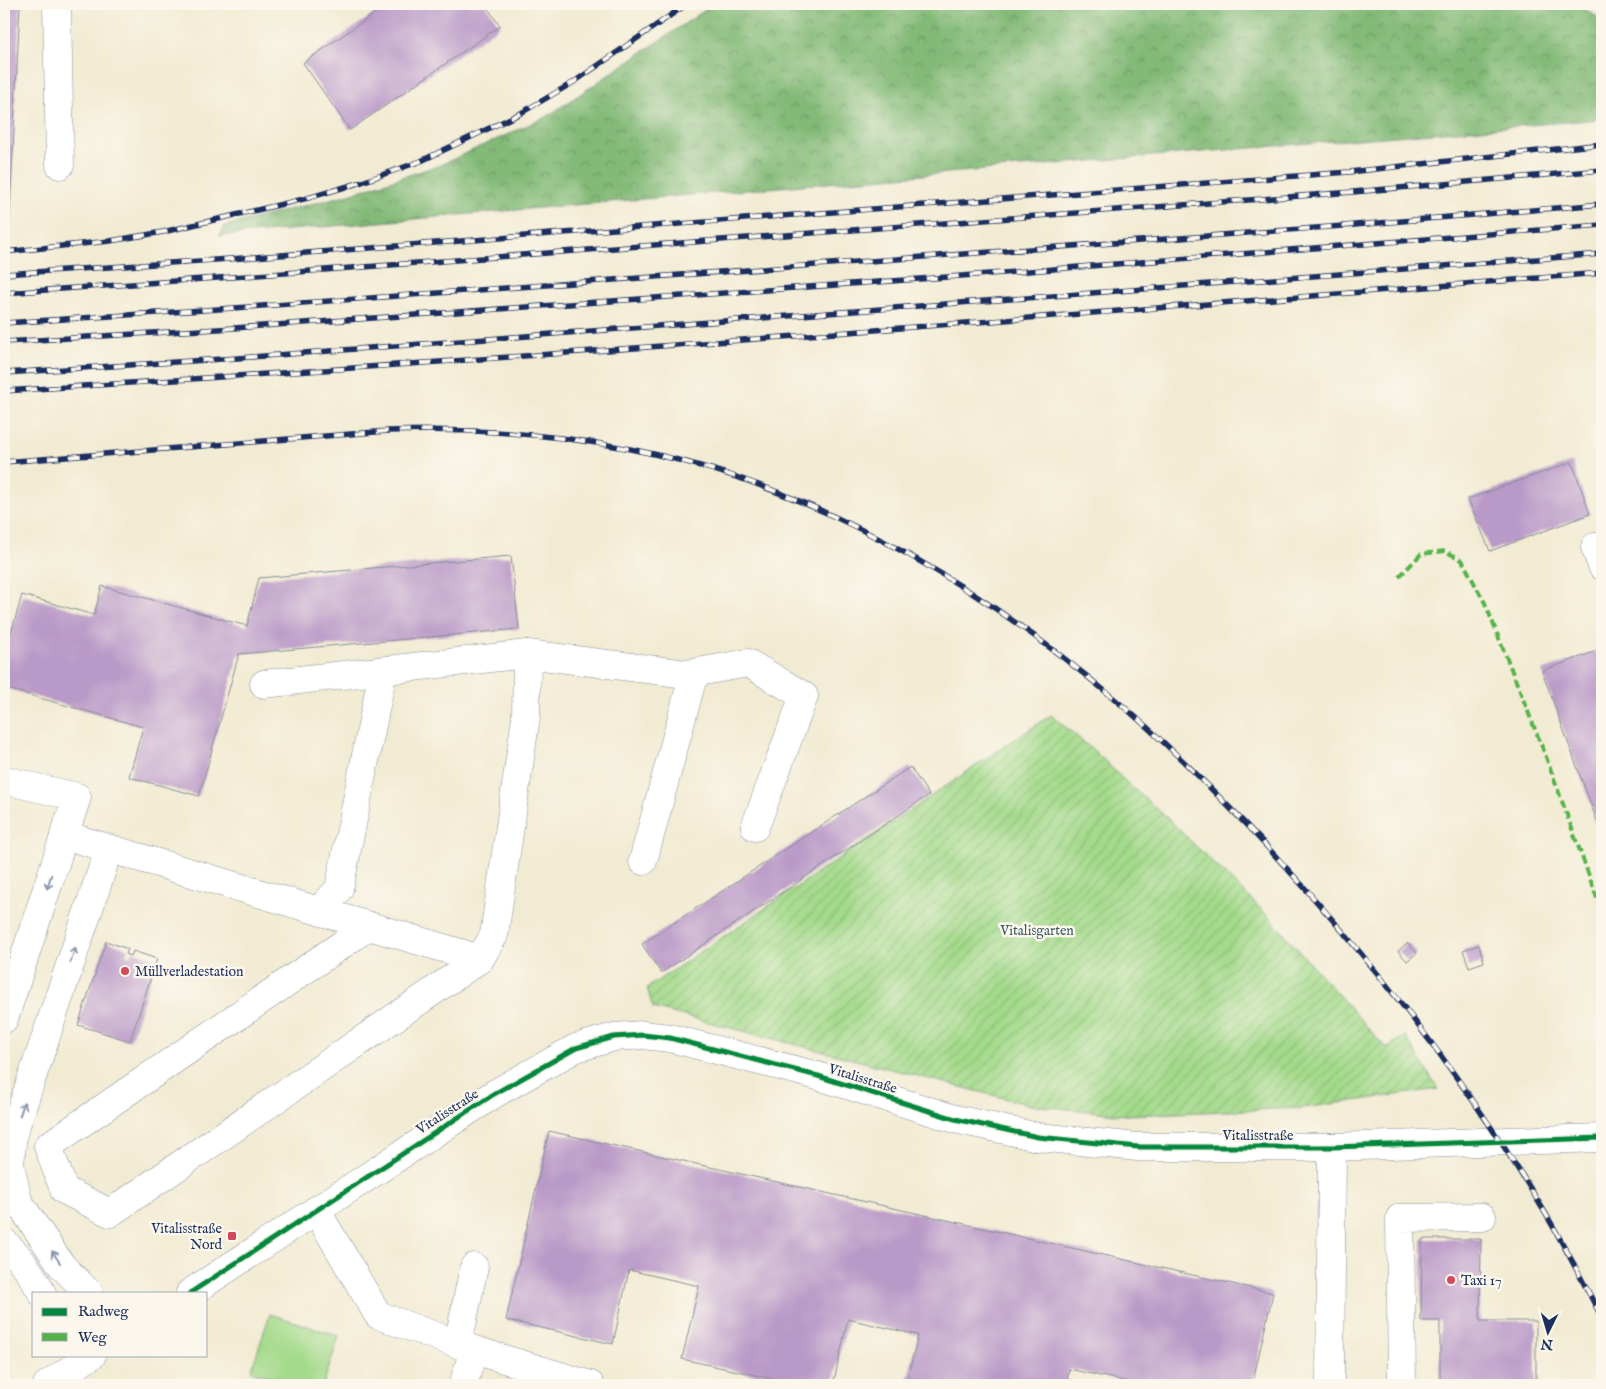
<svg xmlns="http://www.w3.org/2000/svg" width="1606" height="1389" viewBox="0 0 1606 1389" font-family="'IM FELL English',serif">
  <defs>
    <pattern id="forest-crowns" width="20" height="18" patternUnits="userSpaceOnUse" patternTransform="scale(1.25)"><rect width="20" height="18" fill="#83ba77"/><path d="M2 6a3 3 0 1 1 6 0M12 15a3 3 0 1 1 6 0" fill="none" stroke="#6a9865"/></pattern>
    <pattern id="garden-furrows" width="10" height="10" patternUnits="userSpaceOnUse" patternTransform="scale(1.25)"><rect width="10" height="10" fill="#a4da8b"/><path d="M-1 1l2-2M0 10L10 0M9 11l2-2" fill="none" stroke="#8dbb7a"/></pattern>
  </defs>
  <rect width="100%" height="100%" fill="#fbf7ec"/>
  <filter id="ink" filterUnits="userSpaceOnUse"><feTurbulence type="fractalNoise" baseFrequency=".02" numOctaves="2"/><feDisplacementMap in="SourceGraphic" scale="10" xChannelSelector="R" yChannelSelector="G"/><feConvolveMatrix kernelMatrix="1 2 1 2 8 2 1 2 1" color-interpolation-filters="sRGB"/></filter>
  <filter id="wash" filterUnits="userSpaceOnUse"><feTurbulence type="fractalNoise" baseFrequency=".0096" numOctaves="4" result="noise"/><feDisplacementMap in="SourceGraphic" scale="20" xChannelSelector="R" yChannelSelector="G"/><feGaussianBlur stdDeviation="1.12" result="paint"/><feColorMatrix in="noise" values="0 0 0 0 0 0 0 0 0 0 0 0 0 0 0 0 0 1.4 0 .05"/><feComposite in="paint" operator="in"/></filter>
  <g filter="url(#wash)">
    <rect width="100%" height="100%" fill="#f2ebd3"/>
    <polygon fill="url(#forest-crowns)" stroke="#4f746a" points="714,4 1576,4 1602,20 1602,119 838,182 219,236 225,226 346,195 440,165 546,117"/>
    <polygon fill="#a4da8b" stroke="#608474" points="270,1314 339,1336 323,1385 297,1385 251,1371"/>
    <polygon fill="url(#garden-furrows)" stroke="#608474" points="1051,715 1099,755 1127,783 1166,817 1267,915 1386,1048 1405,1036 1438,1089 1303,1108 1126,1115 1031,1105 653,1008 647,988"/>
    <g id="blocks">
      <g fill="#b999c7">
        <polygon points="4,4 20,4 9,234 4,234"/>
        <polygon points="388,4 485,4 500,26 350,130 303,63"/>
        <polygon points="1572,462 1590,514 1490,551 1468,499"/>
        <polygon points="511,556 519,629 239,654 199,796 129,777 143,727 4,688 4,658 22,595 94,615 102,586 247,626 259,578"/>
        <polygon points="1602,649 1602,835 1542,671"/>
        <polygon points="910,767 929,795 661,973 642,944"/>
        <polygon points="106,941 128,949 126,954 131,956 133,951 157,959 130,1041 78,1025"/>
        <polygon points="1408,943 1417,953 1407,961 1398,951"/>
        <polygon points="1479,945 1484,962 1469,967 1463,950"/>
        <polygon points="549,1131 1273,1293 1252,1385 1137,1385 1137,1384 1069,1369 1066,1385 906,1385 918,1335 848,1319 833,1385 801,1385 682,1359 699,1286 629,1270 613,1344 506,1320"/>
        <polygon points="1422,1239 1481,1239 1480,1321 1536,1321 1536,1385 1440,1385 1440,1321 1421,1321"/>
      </g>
    </g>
  </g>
  <g filter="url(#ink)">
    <use href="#blocks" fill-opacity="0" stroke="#868d98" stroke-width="1"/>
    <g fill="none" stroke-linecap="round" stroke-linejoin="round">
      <defs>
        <g id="minor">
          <polyline points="57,4 60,165"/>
          <polyline points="1595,547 1602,566"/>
          <polyline points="264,684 527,654"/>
          <polyline points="4,780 77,797 4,1019"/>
          <polyline points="64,835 480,959 494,935 526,717 527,654 687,674 748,663 804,696 755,827"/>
          <polyline points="643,861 694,673"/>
          <polyline points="319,911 339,889 383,671"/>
          <polyline points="369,926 48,1146 64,1190 110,1213 480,959"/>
          <polyline points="316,1210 378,1315 474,1350 590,1385"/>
          <path d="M4,1242C19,1256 32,1274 42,1293"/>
          <polyline points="89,1293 62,1266 18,1201 10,1164 13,1134 109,849"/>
          <polyline points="190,1293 494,1094 576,1048 614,1037 643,1035 670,1038 818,1076 955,1119 1038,1137 1138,1147 1332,1147 1602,1138"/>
          <polyline points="458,1344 474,1267"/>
          <polyline points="47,1385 92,1355"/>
          <polyline points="463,1385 474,1350"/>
          <polyline points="1330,1385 1332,1147"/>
          <polyline points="1402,1385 1400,1218 1482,1217"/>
        </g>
      </defs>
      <use href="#minor" stroke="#868d98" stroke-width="29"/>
      <use href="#minor" stroke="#fff" stroke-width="28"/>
      <defs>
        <g id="rail">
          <polyline points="4,252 110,241 163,232 308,198 362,182 421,161 521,113 574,82 687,4"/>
          <polyline points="4,274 230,259 1349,172 1602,144"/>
          <polyline points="4,293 232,277 1353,192 1602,170"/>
          <polyline points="4,323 234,308 1343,226 1602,204"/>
          <polyline points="4,342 234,328 1003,273 1602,225"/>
          <polyline points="4,373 238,358 1602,254"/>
          <path d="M4,391C537,358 1070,315 1602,273"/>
          <path d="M4,462L388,431C508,427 628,440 742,479C877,526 1002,605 1111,696C1162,738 1209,786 1255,834C1363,948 1460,1071 1541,1206C1563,1242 1582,1280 1602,1318"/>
        </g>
      </defs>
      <use href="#rail" stroke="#1b2f5e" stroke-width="5.5"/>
      <use href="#rail" stroke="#fbf7ec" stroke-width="4" stroke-dasharray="11" stroke-linecap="butt"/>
      <polyline stroke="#55b248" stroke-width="4" stroke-dasharray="8 4" stroke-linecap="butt" points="1399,577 1421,554 1445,551 1462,560 1485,603 1546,757 1602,912"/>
      <defs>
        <polyline id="cycleway" points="190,1293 494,1094 576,1048 614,1037 643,1035 670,1038 818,1076 955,1119 1038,1137 1138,1147 1332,1147 1602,1138"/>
      </defs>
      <use href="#cycleway" stroke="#fbf7ec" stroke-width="8"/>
      <use href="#cycleway" stroke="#00873e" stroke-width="5"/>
    </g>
    <defs><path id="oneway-shaft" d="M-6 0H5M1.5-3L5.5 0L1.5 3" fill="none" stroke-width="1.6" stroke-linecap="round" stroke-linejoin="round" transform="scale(1.25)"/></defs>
    <g stroke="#8d97ae">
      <use href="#oneway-shaft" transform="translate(49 882) rotate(108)"/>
      <use href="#oneway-shaft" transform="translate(73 955) rotate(-71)"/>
      <use href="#oneway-shaft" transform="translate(22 1109) rotate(-71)"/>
      <use href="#oneway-shaft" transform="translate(56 1257) rotate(-124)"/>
    </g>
  </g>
  <g fill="#d1495b" stroke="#fbf7ec" stroke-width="2">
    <circle cx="125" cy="971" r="5"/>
    <rect x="227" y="1231" width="10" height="10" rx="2.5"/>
    <circle cx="1451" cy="1280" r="5"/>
  </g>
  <g text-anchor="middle" stroke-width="5" stroke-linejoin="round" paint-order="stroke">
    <g font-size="14" fill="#3d5a69" stroke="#fbf7ec">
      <text x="1037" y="935">Vitalisgarten</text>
    </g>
    <g font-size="14" fill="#1b2f5e" stroke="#fbf7ec" text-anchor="start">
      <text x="135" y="976">Müllverladestation</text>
      <text x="222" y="1233" text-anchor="end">Vitalisstraße<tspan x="222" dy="16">Nord</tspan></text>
      <text x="1461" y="1285">Taxi 17</text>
    </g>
    <g font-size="14" fill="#1b2f5e" stroke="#fbf7ec">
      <text transform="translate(863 1078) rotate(17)" y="5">Vitalisstraße</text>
      <text transform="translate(447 1111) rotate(-33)" y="5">Vitalisstraße</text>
      <text x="1258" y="1140">Vitalisstraße</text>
    </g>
  </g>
  <rect width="1606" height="1389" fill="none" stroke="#fbf7ec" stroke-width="20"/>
  <rect x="32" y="1292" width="175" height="65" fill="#fbf7ec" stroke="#a1a7b3"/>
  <rect x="42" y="1308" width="25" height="8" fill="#00873e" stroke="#a1a7b3"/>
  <text x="78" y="1316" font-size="15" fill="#1b2f5e">Radweg</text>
  <rect x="42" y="1333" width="25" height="8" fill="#55b248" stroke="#a1a7b3"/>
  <text x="78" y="1342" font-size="15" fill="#1b2f5e">Weg</text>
  <g transform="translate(1548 1332) rotate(185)" stroke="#fbf7ec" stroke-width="4" paint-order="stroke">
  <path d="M0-4L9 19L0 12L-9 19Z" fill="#1b2f5e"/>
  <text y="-8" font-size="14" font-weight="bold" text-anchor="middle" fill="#1b2f5e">N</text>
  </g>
</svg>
